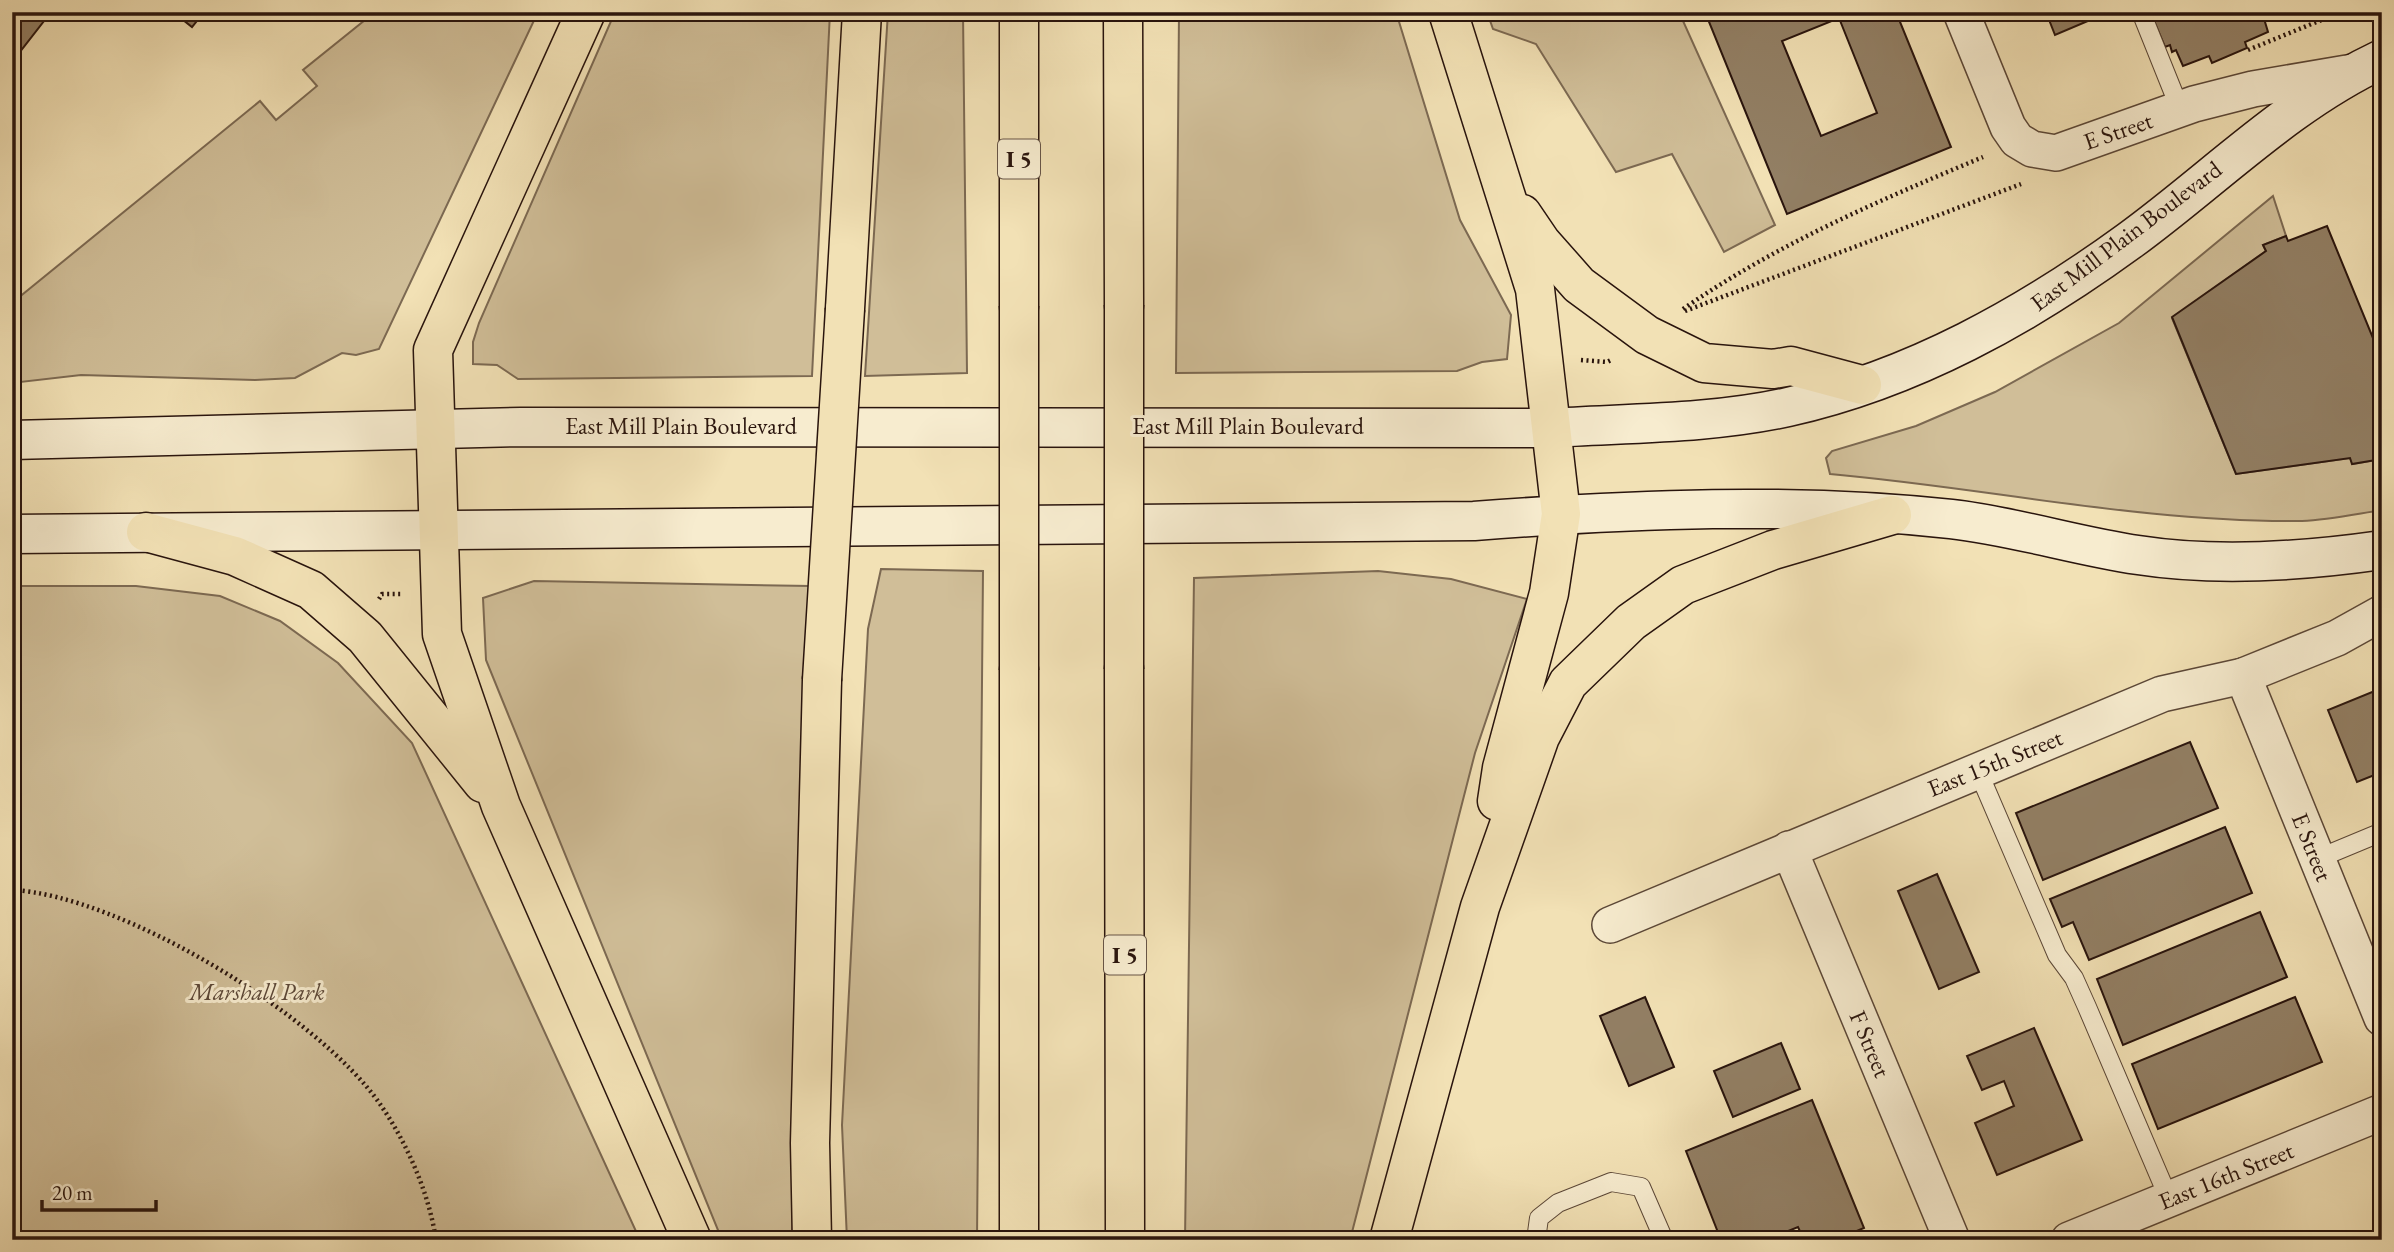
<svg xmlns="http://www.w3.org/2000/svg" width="2394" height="1252" viewBox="0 0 2394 1252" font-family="'EB Garamond',serif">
  <rect width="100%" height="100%" fill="#f2e1b5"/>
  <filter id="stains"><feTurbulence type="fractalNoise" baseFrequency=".00286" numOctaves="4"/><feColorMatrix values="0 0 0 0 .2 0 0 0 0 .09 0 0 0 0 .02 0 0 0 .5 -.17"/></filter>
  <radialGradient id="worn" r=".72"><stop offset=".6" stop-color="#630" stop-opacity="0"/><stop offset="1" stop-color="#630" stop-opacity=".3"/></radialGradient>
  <g fill="#d0be98" stroke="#7c6952" stroke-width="2">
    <polygon points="375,12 538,12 379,349 356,355 342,353 295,378 255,380 81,375 12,383 12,303 260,101 276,120 317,86 303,70"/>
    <polygon points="615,12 830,12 812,376 518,379 497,365 473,364 473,342 479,323"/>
    <polygon points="888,12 963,12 967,373 865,376"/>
    <polygon points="1179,12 1396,12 1460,220 1511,315 1507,359 1482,362 1457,371 1176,373"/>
    <polygon points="1487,12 1679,12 1775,225 1724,252 1672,154 1616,172 1536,44 1493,29"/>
    <path d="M2273,196L2286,236L2263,245L2266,251L2172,318L2236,474L2350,458L2353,464L2382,459V510C2356,514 2329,520 2302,521C2144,523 1988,488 1830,474L1826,458L1832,451L1916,426L1995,392L2119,323Z"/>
    <polygon points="881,569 983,571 977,1240 847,1240 842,1125 868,629"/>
    <polygon points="1378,571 1451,579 1527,599 1475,753 1350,1240 1185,1240 1194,578"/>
    <polygon points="534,581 810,586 792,1240 722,1240 486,660 483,598"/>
    <polygon points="12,586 136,586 220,596 280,621 338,663 412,743 640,1240 12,1240"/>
  </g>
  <g fill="#927f64" stroke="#29140d" stroke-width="2" fill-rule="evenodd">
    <polygon points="12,12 51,12 12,62"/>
    <polygon points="173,12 204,12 192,27"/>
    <path d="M1705,12H1896L1951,147L1787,214ZM1839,18L1877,113L1821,136L1782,41Z"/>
    <polygon points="2046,12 2109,12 2055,35"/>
    <polygon points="2150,12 2262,12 2268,32 2245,42 2247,48 2212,63 2209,56 2183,66 2176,50 2172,52 2170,45 2165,47"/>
    <polygon points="2327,226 2382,360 2382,459 2352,464 2350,458 2236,474 2172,317 2266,251 2263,245 2286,236 2288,241"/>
    <polygon points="2382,688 2382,772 2357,782 2328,710"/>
    <polygon points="2190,742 2218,808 2043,880 2016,813"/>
    <polygon points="2225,827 2252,893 2089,960 2073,922 2062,927 2050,899"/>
    <polygon points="1937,874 1979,972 1939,989 1898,891"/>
    <polygon points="2260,912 2287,977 2123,1045 2097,979"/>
    <polygon points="1645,997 1674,1067 1629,1086 1600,1016"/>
    <polygon points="2295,997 2322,1062 2158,1129 2132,1064"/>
    <polygon points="2034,1028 2082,1140 1997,1175 1975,1123 2014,1106 2004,1081 1982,1090 1967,1056"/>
    <polygon points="1781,1043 1800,1089 1733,1117 1714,1071"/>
    <polygon points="1812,1100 1864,1228 1835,1240 1804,1240 1798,1227 1766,1240 1721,1240 1686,1151"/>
  </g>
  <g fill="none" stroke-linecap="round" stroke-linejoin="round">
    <defs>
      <g id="lane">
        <polyline points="2141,12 2180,109"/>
        <polyline points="1978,771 2057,955 2074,978 2087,1007 2169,1199"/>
        <polyline points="2317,859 2382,832"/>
        <polyline points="1536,1240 1539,1218 1558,1203 1611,1182 1641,1187 1664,1240"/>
      </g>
      <g id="street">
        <polyline points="1961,12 2008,127 2017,140 2032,149 2056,153 2194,104 2253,89 2353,72"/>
        <polyline points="2243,676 2382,1018"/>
        <polyline points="1789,849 1952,1240"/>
        <polyline points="1610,925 2162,694 2243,676 2337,638 2382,613"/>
        <polyline points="2069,1240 2382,1112"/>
      </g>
      <g id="secondary">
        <path d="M12,440L521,427L1550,428C1629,423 1711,424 1788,407C1913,379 2026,316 2129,241C2213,180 2286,104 2382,59"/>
        <path d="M12,534L1474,521C1632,509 1793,502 1951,519C2014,526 2076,546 2138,555C2215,567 2305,561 2382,550"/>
      </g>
      <g id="highway">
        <polyline points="586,12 433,350 442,634 501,806 692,1240"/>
        <polyline points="1019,12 1019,306"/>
        <polyline points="1123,12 1124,305"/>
        <polyline points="1448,12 1535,289 1561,514 1549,593 1502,768 1497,801"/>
        <polyline points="1522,214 1541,242 1579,285 1647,335 1704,363 1773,369 1791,366 1862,385"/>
        <polyline points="845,309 862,12"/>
        <polyline points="146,532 235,556 311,590 365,637 483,783"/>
        <polyline points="1124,669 1125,1240"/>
        <polyline points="1019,670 1019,1240"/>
        <polyline points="812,1240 810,1143 822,680"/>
        <polyline points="1389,1240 1480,907 1540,737 1568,683 1631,622 1683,585 1773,550 1892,515"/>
      </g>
    </defs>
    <use href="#lane" stroke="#5b4737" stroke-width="20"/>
    <use href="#street" stroke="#5b4737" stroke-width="38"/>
    <use href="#secondary" stroke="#29140d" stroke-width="41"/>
    <use href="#highway" stroke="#29140d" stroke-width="41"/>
    <g stroke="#29140d" stroke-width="4.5" stroke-dasharray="2 3.5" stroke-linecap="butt">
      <polyline points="2248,50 2341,12"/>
      <path d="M1683,309C1777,244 1878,201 1983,157"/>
      <polyline points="1685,311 2021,184"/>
      <polyline points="1581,360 1607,362 1613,359"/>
      <polyline points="379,599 382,594 403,594"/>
      <path d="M12,890C120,895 318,1015 380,1104C407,1143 429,1193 436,1240"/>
    </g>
    <use href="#lane" stroke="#f7eccf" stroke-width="18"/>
    <use href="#street" stroke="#f7eccf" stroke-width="35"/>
    <use href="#secondary" stroke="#f7eccf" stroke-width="38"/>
    <use href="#highway" stroke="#f2e1b5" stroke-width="38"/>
    <defs>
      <g id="highway-bridge">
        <polyline points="1124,305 1124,669"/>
        <polyline points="1019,670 1019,306"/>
        <polyline points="822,680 845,309"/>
      </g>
    </defs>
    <use href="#highway-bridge" stroke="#29140d" stroke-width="41" stroke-linecap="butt"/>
    <use href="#highway-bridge" stroke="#f2e1b5" stroke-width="38"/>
  </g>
  <g text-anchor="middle" stroke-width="6" stroke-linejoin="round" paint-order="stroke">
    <g fill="#f7eccf" stroke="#675547" stroke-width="2">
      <rect x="998" y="139.5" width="42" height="39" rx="5"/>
      <rect x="1104" y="935.5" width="42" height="39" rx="5"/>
    </g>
    <g font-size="23" font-weight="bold" fill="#29140d">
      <text x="1019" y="167">I 5</text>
      <text x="1125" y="963">I 5</text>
    </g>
    <g font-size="24" fill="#29140d" stroke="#f7eccf">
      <text transform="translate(2118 131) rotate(-19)" y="8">E Street</text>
      <text transform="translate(2126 236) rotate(-37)" y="8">East Mill Plain Boulevard</text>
      <text x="681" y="434">East Mill Plain Boulevard</text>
      <text x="1248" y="434">East Mill Plain Boulevard</text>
      <text transform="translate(1995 763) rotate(-22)" y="8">East 15th Street</text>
      <text transform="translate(2312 847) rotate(68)" y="8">E Street</text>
      <text transform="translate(1870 1044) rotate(67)" y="8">F Street</text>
      <text transform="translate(2226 1176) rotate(-22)" y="8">East 16th Street</text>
    </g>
    <g font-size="24" font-style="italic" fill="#5b4737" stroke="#f7eccf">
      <text x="257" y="1000">Marshall Park</text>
    </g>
  </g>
  <rect width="2394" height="1252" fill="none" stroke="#f2e1b5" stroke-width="42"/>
  <rect x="14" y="14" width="2366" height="1224" fill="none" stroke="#29140d" stroke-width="3.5"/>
  <rect x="21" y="21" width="2352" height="1210" fill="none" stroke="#29140d" stroke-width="2"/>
  <path d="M42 1200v10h114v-10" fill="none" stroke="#29140d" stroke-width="3.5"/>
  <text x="52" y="1200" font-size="21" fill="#29140d" stroke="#f7eccf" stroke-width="5" paint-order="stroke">20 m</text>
  <rect width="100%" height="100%" filter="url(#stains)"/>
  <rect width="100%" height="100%" fill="url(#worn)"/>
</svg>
